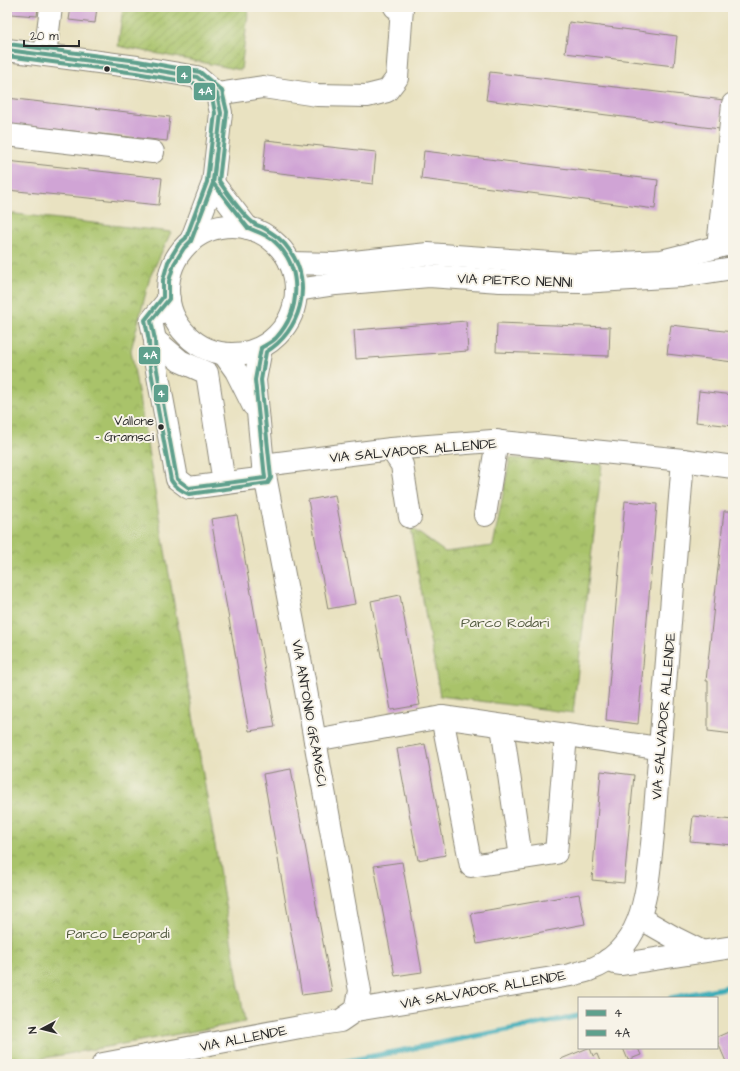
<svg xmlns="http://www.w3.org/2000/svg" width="740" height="1071" viewBox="0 0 740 1071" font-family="'Architects Daughter',sans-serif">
  <defs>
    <pattern id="park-crowns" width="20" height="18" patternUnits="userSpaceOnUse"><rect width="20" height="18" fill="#a9c36a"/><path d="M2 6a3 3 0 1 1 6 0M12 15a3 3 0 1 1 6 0" fill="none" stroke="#8a9f57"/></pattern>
    <pattern id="garden-furrows" width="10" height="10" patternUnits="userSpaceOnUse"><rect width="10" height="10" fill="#a9c36a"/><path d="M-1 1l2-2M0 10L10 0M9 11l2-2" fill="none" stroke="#8a9f57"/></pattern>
  </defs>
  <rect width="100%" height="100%" fill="#f7f3e8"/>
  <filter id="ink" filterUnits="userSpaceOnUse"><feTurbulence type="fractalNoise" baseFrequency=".025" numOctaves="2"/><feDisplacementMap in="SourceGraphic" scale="8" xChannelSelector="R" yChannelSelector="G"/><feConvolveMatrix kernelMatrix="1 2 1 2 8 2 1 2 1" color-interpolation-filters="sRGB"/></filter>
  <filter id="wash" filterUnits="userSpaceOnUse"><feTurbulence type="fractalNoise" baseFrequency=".012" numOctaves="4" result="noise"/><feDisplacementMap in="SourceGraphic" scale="16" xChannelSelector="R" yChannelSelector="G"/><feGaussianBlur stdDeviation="0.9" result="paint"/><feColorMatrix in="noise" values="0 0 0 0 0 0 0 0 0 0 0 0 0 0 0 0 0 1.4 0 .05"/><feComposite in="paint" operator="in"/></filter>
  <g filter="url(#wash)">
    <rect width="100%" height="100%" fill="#e9e2c1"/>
    <g fill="url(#park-crowns)" stroke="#6a774a">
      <polygon points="7,213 171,232 150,277 131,350 245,1022 11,1064 7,1064"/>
      <polygon points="510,458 602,464 573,713 440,696 410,527 445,552 493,546"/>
    </g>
    <polygon fill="url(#garden-furrows)" stroke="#6a774a" points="123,7 249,7 241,70 118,46"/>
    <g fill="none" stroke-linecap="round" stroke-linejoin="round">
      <g stroke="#3aabb7" stroke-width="5.5">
        <polyline points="671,998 733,986"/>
        <polyline points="333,1064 579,1016"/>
      </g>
    </g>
    <g id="blocks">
      <g fill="#d0a4d5">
        <polygon points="12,7 38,7 37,16 11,14"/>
        <polygon points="71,7 97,7 95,23 69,20"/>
        <polygon points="569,22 677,36 674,66 565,53"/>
        <polygon points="490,72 724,100 720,129 486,100"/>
        <polygon points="7,98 170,117 167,141 7,124"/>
        <polygon points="266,140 376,152 373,184 263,171"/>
        <polygon points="424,151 658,180 655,209 421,179"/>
        <polygon points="7,161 162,178 159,205 7,190"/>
        <polygon points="466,321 468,351 356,359 354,330"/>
        <polygon points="497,323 610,327 609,356 496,352"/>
        <polygon points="671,325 733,332 733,362 667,354"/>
        <polygon points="699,391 733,395 733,426 696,422"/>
        <polygon points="335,495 355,604 328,609 308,500"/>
        <polygon points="625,501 657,504 638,724 606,720"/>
        <polygon points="724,511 733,511 733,734 708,731 708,681 706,681"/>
        <polygon points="237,515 275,727 249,731 211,519"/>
        <polygon points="400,595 420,705 391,710 371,601"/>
        <polygon points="425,744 446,855 418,860 397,749"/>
        <polygon points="291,769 332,991 302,995 263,774"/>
        <polygon points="601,771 634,775 624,883 592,880"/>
        <polygon points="693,816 733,820 733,845 690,841"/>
        <polygon points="402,862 422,972 395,976 374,866"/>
        <polygon points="579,894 585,924 477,944 471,913"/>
        <polygon points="733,1030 733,1064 727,1064 717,1041 717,1037"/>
        <polygon points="588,1048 590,1048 593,1056 597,1054 601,1064 563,1064 561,1059"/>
        <polygon points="623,1048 638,1048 641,1055 628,1060"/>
      </g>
    </g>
  </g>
  <g filter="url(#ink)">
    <use href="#blocks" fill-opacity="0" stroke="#8a8676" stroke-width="1"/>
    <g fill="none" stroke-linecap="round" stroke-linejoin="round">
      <defs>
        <g id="minor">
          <polyline points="7,50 137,67 197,77 217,94 221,113 213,183 191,241"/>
          <polyline points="45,55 51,7"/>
          <polyline points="217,94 263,87 317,95 367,96 387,91 397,78 402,8 395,7"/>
          <polyline points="7,135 153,152"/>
          <polyline points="213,183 248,228"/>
          <circle cx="232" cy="290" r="64"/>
          <polyline points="718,247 733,104"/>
          <polyline points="290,263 335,264 428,254 578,265 662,261 733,243"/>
          <polyline points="297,290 336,284 429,276 500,281 581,282 682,276 733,268"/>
          <polyline points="169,299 151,321 155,340 156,365 177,479 189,488 265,478"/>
          <polyline points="155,340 180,361 207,373 224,483"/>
          <polyline points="261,348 255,380 263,465 305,685 360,991 356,1010"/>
          <polyline points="224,354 236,371 253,405"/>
          <polyline points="391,449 402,465 410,517"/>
          <polyline points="263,465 391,449 492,441 683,460 733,467"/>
          <polyline points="485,515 497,441"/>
          <polyline points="442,717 471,866 556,853 566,735"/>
          <polyline points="502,726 521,858"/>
          <polyline points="315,740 442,717 651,747"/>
          <polyline points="640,918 675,938 701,951"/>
          <polyline points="608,960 615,963 622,964 733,947"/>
          <path d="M103,1064L300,1027L340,1021L356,1010L571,975C577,973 583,972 589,970C647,949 647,886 653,835L683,460"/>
        </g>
      </defs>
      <use href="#minor" stroke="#8a8676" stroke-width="24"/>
      <use href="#minor" stroke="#fff" stroke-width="22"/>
      <defs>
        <g id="bus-1">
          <polyline points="7,50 137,67 197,77 217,94 221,113 213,183 191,241 184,248 174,264 169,281 169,299 151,321 155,340 156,365 177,479 189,488 265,478"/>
          <polyline points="216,154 213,183 248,228"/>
          <path d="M248,228C258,232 268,235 275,242C303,268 301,311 276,338C272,342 266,345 261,348"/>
          <polyline points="261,348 255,380 265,478"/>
        </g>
        <path id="bus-2" d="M7,56L136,73L194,83L212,97L215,113L207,182L186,238L179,244L168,262L163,280V297L145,320L149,341L150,366L171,480C174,486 183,492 189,494L268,483L271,478L261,380L266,352C300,332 314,284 290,251C283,240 274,234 262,227C259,226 255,225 252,222C239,211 229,195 219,181L227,112L222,91L200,72L138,61L8,44"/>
      </defs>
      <use href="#bus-1" stroke="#f7f3e8" stroke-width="7"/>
      <use href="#bus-2" stroke="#f7f3e8" stroke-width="7"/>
      <use href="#bus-1" stroke="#5ea08d" stroke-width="4"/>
      <use href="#bus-2" stroke="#5ea08d" stroke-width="4"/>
    </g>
  </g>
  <g fill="#2b2b2b" stroke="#f7f3e8" stroke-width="1.5">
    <circle cx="107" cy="69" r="3.5"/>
    <circle cx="161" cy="427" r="3.5"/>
  </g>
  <g text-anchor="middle" stroke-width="4" stroke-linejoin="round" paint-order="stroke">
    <g font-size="13" fill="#2b2b2b" stroke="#f7f3e8" text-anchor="end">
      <text x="154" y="425">Vallone<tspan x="154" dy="16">- Gramsci</tspan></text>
    </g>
    <g font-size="14" fill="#2b2b2b" stroke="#f7f3e8">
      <text transform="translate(515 280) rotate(2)" y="5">VIA PIETRO NENNI</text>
      <text transform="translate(413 450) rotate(-5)" y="5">VIA SALVADOR ALLENDE</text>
      <text transform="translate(310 713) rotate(80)" y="5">VIA ANTONIO GRAMSCI</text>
      <text transform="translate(663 716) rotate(-85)" y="5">VIA SALVADOR ALLENDE</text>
      <text transform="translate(483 989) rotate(-10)" y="5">VIA SALVADOR ALLENDE</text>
      <text transform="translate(243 1038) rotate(-11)" y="5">VIA ALLENDE</text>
    </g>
    <g font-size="14" fill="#51593e" stroke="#f7f3e8">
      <text x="505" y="627">Parco Rodari</text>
      <text x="118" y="938">Parco Leopardi</text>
    </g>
  </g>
  <g stroke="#f7f3e8" stroke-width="1.5">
    <rect x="176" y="65" width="16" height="19" rx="4" fill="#5ea08d"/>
    <rect x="193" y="82" width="23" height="19" rx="4" fill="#5ea08d"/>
    <rect x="138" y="346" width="23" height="19" rx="4" fill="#5ea08d"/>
    <rect x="153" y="384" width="16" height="19" rx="4" fill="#5ea08d"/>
  </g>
  <g font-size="11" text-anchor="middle" font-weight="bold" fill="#fff">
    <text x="184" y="79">4</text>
    <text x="205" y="95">4A</text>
    <text x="150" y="359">4A</text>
    <text x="161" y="397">4</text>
  </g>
  <rect width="740" height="1071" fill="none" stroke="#f7f3e8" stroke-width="24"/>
  <rect x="578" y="997" width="140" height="52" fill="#f7f3e8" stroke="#a5a39c"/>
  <rect x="586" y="1010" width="20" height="6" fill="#5ea08d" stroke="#a5a39c"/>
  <text x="614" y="1017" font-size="12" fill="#2b2b2b">4</text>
  <rect x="586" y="1030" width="20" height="6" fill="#5ea08d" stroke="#a5a39c"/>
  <text x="614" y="1037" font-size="12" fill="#2b2b2b">4A</text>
  <g transform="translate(42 1029) rotate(263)" stroke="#f7f3e8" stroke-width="3" paint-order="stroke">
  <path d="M0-3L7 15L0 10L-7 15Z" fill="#2b2b2b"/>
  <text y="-6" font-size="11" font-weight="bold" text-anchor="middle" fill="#2b2b2b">N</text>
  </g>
  <path d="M24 40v6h55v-6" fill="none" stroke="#2b2b2b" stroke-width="2"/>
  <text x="30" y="40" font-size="12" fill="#2b2b2b" stroke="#f7f3e8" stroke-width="3" paint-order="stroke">20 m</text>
</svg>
